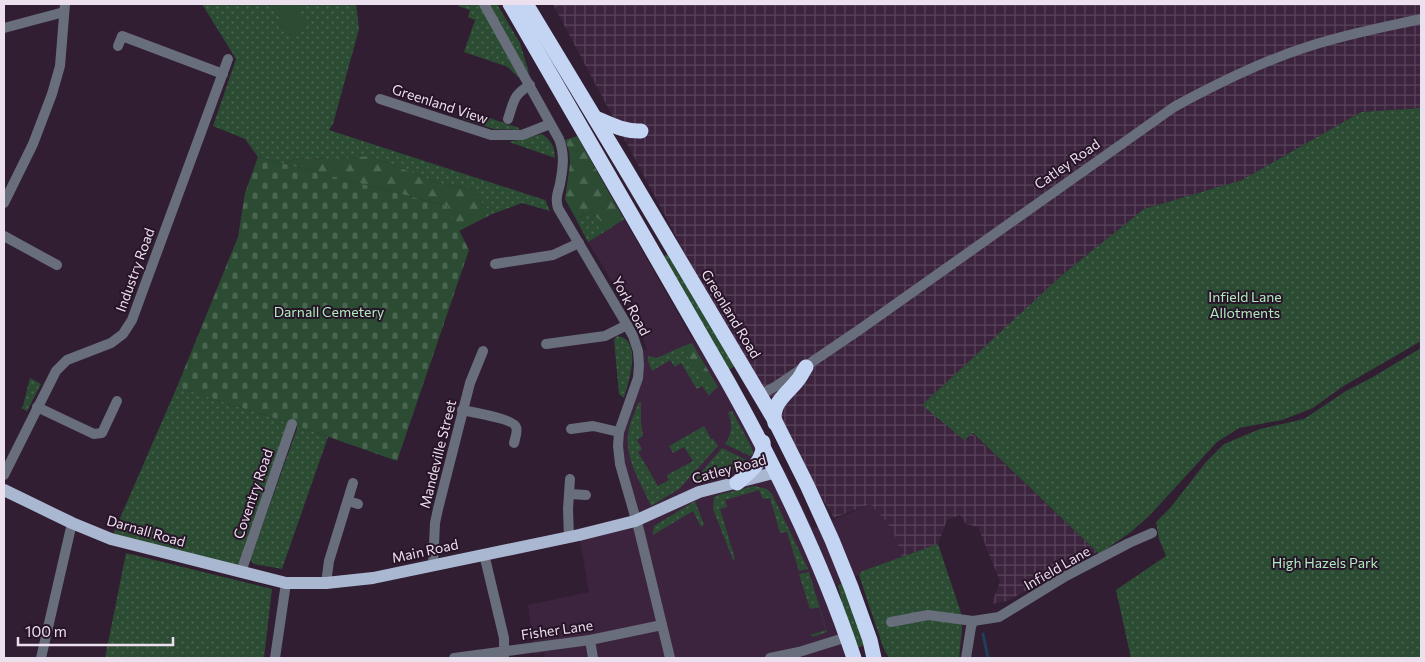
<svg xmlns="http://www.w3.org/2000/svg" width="1425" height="662" viewBox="0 0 1425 662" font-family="Commissioner,sans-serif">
  <defs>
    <pattern id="industrial-grid" width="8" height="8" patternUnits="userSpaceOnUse" patternTransform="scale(1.25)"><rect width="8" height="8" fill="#3c243e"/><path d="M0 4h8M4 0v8" fill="none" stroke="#58445a"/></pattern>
    <pattern id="green-dots" width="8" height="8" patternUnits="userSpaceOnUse" patternTransform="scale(1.25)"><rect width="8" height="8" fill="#2b4c33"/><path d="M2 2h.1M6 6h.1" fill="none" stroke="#4a6651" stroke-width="1.8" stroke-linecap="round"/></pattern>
    <pattern id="forest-firs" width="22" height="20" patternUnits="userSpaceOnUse" patternTransform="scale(1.25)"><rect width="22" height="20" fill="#2b4c33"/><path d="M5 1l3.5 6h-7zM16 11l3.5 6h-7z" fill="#4a6651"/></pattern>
    <pattern id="cemetery-stones" width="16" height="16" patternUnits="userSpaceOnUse" patternTransform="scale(1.25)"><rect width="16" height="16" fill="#2b4c33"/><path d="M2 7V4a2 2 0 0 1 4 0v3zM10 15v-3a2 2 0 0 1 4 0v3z" fill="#4a6651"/></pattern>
  </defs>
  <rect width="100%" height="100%" fill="#311e32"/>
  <polygon fill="#3c243e" points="624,219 690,335 787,474 813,529 870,504 886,521 895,536 902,557 862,571 859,575 836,585 862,658 546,658 544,652 535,655 528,605 589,592 579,535 635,521 618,446 629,404 638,351 647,350 639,326 588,242"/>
  <polygon fill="url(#industrial-grid)" points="553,4 1421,4 1421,108 1361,112 1242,180 1144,209 1062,275 923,405 972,433 1097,552 1007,601 992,604 1000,581 978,527 966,524 960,515 947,520 938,544 902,557 895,536 886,521 870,504 834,518 760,395"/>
  <g fill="url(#green-dots)">
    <polygon points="202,4 356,4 359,29 333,124 329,130 545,200 550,211 522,203 492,214 470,188 438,183 370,156 334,159 297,158 285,164 258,157 245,139 213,126 236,59"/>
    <polygon points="459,4 497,4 520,43 529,73 518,77 508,67 464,52 475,20 468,17 470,10 458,6"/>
    <polygon points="1421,108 1421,341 1342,387 1313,408 1282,420 1239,428 1217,442 1150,515 1131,532 1099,554 973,433 964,440 922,405 1062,275 1144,209 1242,180 1361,112"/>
    <polygon points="466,110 519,128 519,130 494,129 463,119"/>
    <path d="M542,134C551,141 555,146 555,158L509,142Z"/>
    <polygon points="590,212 599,219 606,231 588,242 576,219"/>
    <polygon points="669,253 735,366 727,371 661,258"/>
    <path d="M617,336C643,339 629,382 624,398L619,394L614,340Z"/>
    <polygon points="681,347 712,392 709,396 702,386 697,389 681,363 675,367 670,360 652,371 648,361 648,356 657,358"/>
    <polygon points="1421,348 1421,658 1131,658 1116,590 1166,556 1159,539 1156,522 1171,507 1206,462 1224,444 1260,429 1304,419 1346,391 1373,377"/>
    <polygon points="30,378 41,384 27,411 21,408 23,406"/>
    <polygon points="177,387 292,424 241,572 111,539"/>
    <path d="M639,402H641V423L643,436L637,440L642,449L638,452L658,486L669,480L667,475L693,461L684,447L673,453L669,446L704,426L711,439H713L718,446L679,489L651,506C642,484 625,460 628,435C629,424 635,412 639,402Z"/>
    <path d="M732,411L752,448L753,454L750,456L725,444C732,433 733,425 728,412Z"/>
    <polygon points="298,426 328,437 282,569 254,564 250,560"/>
    <polygon points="722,448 748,461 733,470 693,482"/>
    <polygon points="754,486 767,489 772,494 808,569 799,571 787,532 780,533 770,498 763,499 759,490 725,500 727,507 720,509 735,559 733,560 713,509 714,497 718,495"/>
    <polygon points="695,501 704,525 701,527 693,511 653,535 654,526"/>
    <polygon points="938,544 961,613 962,629 959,658 889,658 883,647 859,575 862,571"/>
    <polygon points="126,553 272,589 264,658 105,658"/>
    <polygon points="809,572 827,632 813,637 810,635 826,630 819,607 810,609 799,574"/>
    <polygon points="843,583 865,645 857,648 842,604 838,585"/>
  </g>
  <g fill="url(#forest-firs)">
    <polygon points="577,136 624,219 606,231 599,219 590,212 576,219 565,199 570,164 569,151 565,140"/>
    <polygon points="370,156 438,183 470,188 492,214 459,231 447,206 285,164 297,158 334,159"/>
    <polygon points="692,343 718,387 712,392 681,347"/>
  </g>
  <polygon fill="url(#cemetery-stones)" points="258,157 447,206 469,250 397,461 292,424 177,387 238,237 245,193"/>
  <polygon fill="#2b4c33" points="275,4 297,4 307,30 287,37"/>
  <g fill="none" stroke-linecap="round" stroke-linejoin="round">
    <polyline stroke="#1d3f5a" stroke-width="3" points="983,634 988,658"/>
    <g stroke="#686e7b" stroke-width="10">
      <path d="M484,4L559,139C565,154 563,168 560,184C558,192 555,199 558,208L627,325L633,336L638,351L639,365L638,378L619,432L618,446L620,464L639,530L670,658"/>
      <polyline points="4,28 64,12"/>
      <polyline points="118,46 122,36 223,74"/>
      <polyline points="380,99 491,135 522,135 550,124"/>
      <path d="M508,119C514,101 513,95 530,85"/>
      <polyline points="4,203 33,144 52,94 60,66 65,4"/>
      <polyline points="4,236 57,265"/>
      <polyline points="495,264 553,255 579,243"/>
      <polyline points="546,344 605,336 627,325"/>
      <path d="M760,395L778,385L859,330L1174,107C1218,83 1262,61 1310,46C1346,34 1384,27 1421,19"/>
      <polyline points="37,407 94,434 102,433 117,401"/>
      <path d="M462,410C471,412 514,419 516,427C518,431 515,439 514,443"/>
      <polyline points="571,429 593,426 619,432"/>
      <polyline points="4,475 56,371 67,360 111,343 123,334 132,320 228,59"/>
      <polyline points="570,494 586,495"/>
      <polyline points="348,501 358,504"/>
      <polyline points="569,537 568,509 570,479"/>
      <polyline points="484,554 504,638 504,658"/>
      <polyline points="433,566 435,523 438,509 470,383 483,351"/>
      <polyline points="241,572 292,424"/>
      <polyline points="326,583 329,561 353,483"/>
      <polyline points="891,622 928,615 973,621 999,617 1066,576 1129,543 1152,533"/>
      <polyline points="590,640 593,658"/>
      <polyline points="41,658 72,523"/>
      <polyline points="275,658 286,583"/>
      <polyline points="454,658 590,640 662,625"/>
      <polyline points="770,658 799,652 847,637"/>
      <polyline points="966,658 971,627 973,621"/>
    </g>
    <polyline stroke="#aab7d1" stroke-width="12" points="4,490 72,523 111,539 286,583 326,583 373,578 579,535 635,521 699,492 777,472"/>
    <g stroke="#c4d4f3" stroke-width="15">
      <path d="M510,4L728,382C778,471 822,562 854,658"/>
      <polyline points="526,4 622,163 774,419 807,485 832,540 851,587 870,640 874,658"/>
      <path d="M595,118C611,124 624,132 641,131"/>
      <path d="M775,423C770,404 787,394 797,381C801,377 803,371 806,367"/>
      <path d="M737,483C750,472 765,460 763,442"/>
    </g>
  </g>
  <g text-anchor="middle" stroke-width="4" stroke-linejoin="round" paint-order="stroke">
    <g font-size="14" fill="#ede0ee" stroke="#271428">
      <text transform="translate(440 104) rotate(18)" y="5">Greenland View</text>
      <text transform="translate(1067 164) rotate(-35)" y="5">Catley Road</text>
      <text transform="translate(135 270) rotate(-70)" y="5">Industry Road</text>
      <text transform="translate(631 306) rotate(62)" y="5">York Road</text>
      <text transform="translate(731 314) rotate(59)" y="5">Greenland Road</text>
      <text transform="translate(438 454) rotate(-76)" y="5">Mandeville Street</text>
      <text transform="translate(729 469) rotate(-15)" y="5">Catley Road</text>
      <text transform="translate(253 494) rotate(-71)" y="5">Coventry Road</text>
      <text transform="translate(146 531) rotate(16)" y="5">Darnall Road</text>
      <text transform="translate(425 551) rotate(-12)" y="5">Main Road</text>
      <text transform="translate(1057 568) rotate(-30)" y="5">Infield Lane</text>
      <text transform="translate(557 630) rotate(-8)" y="5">Fisher Lane</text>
    </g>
    <g font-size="14" fill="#afecbc" stroke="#271428">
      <text x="1245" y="302">Infield Lane<tspan x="1245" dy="16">Allotments</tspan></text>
      <text x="329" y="317">Darnall Cemetery</text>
      <text x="1325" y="568">High Hazels Park</text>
    </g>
  </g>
  <rect width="1425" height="662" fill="none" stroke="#ede0ee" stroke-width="10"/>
  <path d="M18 637v8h155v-8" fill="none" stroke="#ede0ee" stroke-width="2.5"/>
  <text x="25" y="637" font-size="15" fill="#ede0ee" stroke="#271428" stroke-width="4" paint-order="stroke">100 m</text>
</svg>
